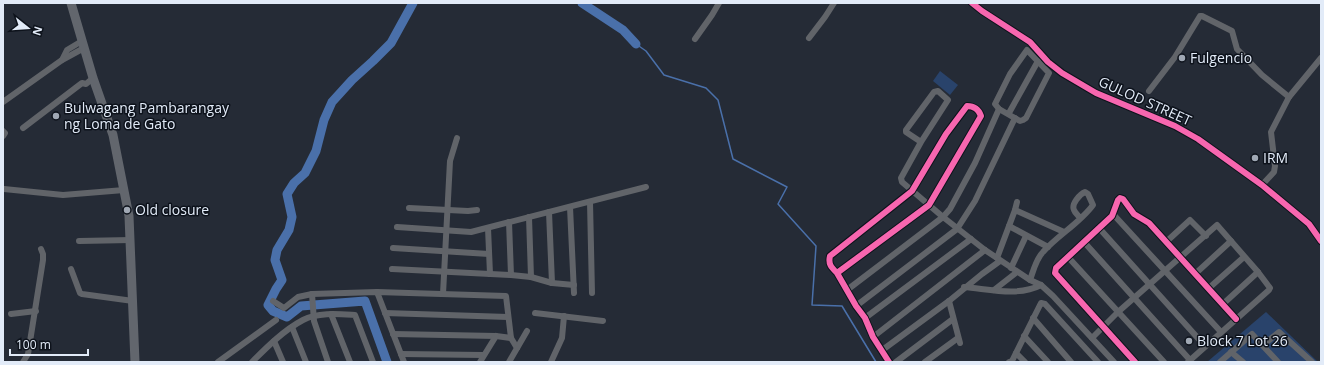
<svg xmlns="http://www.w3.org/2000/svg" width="1324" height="365" viewBox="0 0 1324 365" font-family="'Open Sans',sans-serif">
  <rect width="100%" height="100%" fill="#252b36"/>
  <g fill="#29436b">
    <polygon points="940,71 958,85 950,95 933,81"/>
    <polygon points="1266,312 1318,362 1207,362"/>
  </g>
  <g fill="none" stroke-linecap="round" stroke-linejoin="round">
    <polyline stroke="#4a70aa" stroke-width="1.5" points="636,44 646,51 664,75 706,88 718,100 733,159 787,187 778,204 816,246 812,305 842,306 876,362"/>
    <g stroke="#4a70aa" stroke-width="9">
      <polyline points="582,3 623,30 636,44"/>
      <polyline points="387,362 365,301 301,306 287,317 273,311 268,305 276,289 282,280 275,260 277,250 289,230 292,217 287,194 294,183 305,173 316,151 324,120 332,102 352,80 373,61 391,43 413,3"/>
    </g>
    <g stroke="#616469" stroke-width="6">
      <polyline points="972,3 982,11 1030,42 1048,62 1062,73 1096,93 1175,126 1198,139 1262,185 1309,224 1321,241"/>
      <polyline points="809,38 825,17 834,3"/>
      <polyline points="695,39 712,15 719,3"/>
      <polygon points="1027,50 1049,73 1026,118 1023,120 1020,121 999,109 995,104 1010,74"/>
      <polyline points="62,60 67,50 82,41"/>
      <polyline points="1149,91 1175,57 1200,16 1202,16 1232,31 1237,49 1262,75 1289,97"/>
      <polyline points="3,102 62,60 84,48"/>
      <polyline points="1009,113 1038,61"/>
      <polyline points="23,128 82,83 86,84 93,78"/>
      <polyline points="3,131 5,133 3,136"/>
      <polyline points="921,142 906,132 906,130 934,92 938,91 948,100 921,142 901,178 902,182 943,217 985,250 1030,280 1041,285 1053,296 1114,362"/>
      <polyline points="1262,185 1274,172 1275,166 1271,132 1289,97 1321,58"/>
      <polyline points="4,189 63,195 124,190"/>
      <polyline points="590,202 592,293"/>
      <polyline points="570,207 574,293"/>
      <polyline points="409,208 468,211 477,210"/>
      <polyline points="1015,210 1017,202"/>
      <polyline points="549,212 552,283"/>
      <polyline points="1113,214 1221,332"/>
      <polyline points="529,217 531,277"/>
      <polyline points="509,222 511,275"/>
      <polyline points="1009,226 1048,247"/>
      <polyline points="397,227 471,232 646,187"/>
      <polyline points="488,228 490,274"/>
      <polyline points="1099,228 1205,346"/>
      <polyline points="79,241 131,240"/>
      <polyline points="1084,242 1190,360"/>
      <polyline points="1166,242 1190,220 1206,236"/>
      <polyline points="393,248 489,254"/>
      <polyline points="1068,257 1164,362"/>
      <polyline points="997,258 1015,210 1064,232"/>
      <polyline points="1011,268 1026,236"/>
      <polyline points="71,269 80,293 82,294 133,301"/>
      <polyline points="392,269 511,275 531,277 552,283 574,285"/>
      <path d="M837,273C831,267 828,264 830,256L912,191L946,134L967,106C974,106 979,110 981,116L929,205L837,273L856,306L865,318L873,337L889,362"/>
      <polyline points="1195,274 1231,241"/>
      <path d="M1030,280C1033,272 1036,259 1043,252C1058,235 1080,223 1093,205L1088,194L1085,192C1080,194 1071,204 1074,210C1075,213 1078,215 1080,218"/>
      <path d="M964,287C989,289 1018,297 1041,285"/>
      <polyline points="1209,288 1244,257"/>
      <polyline points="847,290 943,217 950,209 975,163 999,109"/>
      <polyline points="994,290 1017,272"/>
      <polyline points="377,292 404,362"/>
      <polyline points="312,294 314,321 328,362"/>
      <polyline points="443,294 450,161 457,138"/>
      <polyline points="273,301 284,308 298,297 312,294 377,292 506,296 511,338 517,348"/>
      <polyline points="949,301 960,343"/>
      <polyline points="1223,304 1258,272"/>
      <polyline points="856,306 957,229 975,201 1015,118"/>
      <polyline points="385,313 508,317"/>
      <polyline points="535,313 603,321"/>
      <polyline points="11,314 36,311"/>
      <polyline points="331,314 350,362"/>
      <polyline points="865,318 971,239"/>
      <polyline points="1033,318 1071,362"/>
      <polyline points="292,327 306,362"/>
      <polyline points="393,334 496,336 511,338"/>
      <polyline points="1024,336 1048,362"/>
      <polyline points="873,337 985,250"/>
      <polyline points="1092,338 1118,312 1217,225 1258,272 1270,288 1269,290 1188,362"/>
      <polyline points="274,341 283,362"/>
      <polyline points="1263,345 1279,332 1312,362"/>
      <polyline points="881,351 949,301 982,274 1000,261"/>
      <polyline points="1231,352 1243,362"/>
      <polyline points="1016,353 1025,362"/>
      <polyline points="401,354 483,355"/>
      <polyline points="23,362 28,354 43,260 43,254 41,249"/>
      <polyline points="218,362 276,320"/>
      <path d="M252,362C267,347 284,330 303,320C318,312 339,314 355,315L373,362"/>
      <polyline points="480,362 496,336"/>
      <polyline points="509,362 527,331"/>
      <polyline points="551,362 562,338 564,316"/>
      <polyline points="896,362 953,319"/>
      <polyline points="925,362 958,338"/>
      <polyline points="1009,362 1012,361 1041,303 1045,304 1098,362"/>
      <polyline points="1135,362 1055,273 1056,268 1112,216 1118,200 1120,198 1123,199 1134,214 1149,223 1236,319"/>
      <polyline points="1220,362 1252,334 1278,362"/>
    </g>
    <polyline stroke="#62666d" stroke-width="9" points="71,3 93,78 113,135 129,216 135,362"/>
    <defs>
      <g id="cycleway">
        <polyline points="972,3 982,11 1030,42 1048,62 1062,73 1096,93 1175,126 1198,139 1262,185 1309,224 1321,241"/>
        <path d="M837,273C831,267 828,264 830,256L912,191L946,134L967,106C974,106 979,110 981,116L929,205L837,273L856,306L865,318L873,337L889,362"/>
        <polyline points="1135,362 1055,273 1056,268 1112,216 1118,200 1120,198 1123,199 1134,214 1149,223 1236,319"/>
      </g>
    </defs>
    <use href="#cycleway" stroke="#0d121b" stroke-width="8"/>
    <use href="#cycleway" stroke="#f766af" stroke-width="6"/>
  </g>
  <g fill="#a0a8b4" stroke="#0d121b" stroke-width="1.5">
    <circle cx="1182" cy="58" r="4"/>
    <circle cx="56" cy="116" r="4"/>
    <circle cx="1255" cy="158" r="4"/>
    <circle cx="127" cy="210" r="4"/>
    <circle cx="1189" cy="341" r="4"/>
  </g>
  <g text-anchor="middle" stroke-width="3" stroke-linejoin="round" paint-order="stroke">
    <g font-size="14" fill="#e2ebf8" stroke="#0d121b" text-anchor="start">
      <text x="1190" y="63">Fulgencio</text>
      <text x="64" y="113">Bulwagang Pambarangay<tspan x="64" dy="16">ng Loma de Gato</tspan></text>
      <text x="1263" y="163">IRM</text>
      <text x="135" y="215">Old closure</text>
      <text x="1197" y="346">Block 7 Lot 26</text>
    </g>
    <g font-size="14" fill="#e2ebf8" stroke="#0d121b">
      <text transform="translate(1145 101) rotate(24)" y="5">GULOD STREET</text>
    </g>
  </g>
  <rect width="1324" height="365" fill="none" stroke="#e2ebf8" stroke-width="8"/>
  <g transform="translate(28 28) rotate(107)" stroke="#0d121b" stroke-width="3" paint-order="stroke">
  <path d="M0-3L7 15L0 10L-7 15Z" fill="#e2ebf8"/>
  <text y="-6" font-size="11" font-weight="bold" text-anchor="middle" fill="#e2ebf8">N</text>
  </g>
  <path d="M10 349v6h78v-6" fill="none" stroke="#e2ebf8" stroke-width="2"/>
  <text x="16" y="349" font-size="12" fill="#e2ebf8" stroke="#0d121b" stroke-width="3" paint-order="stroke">100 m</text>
</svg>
